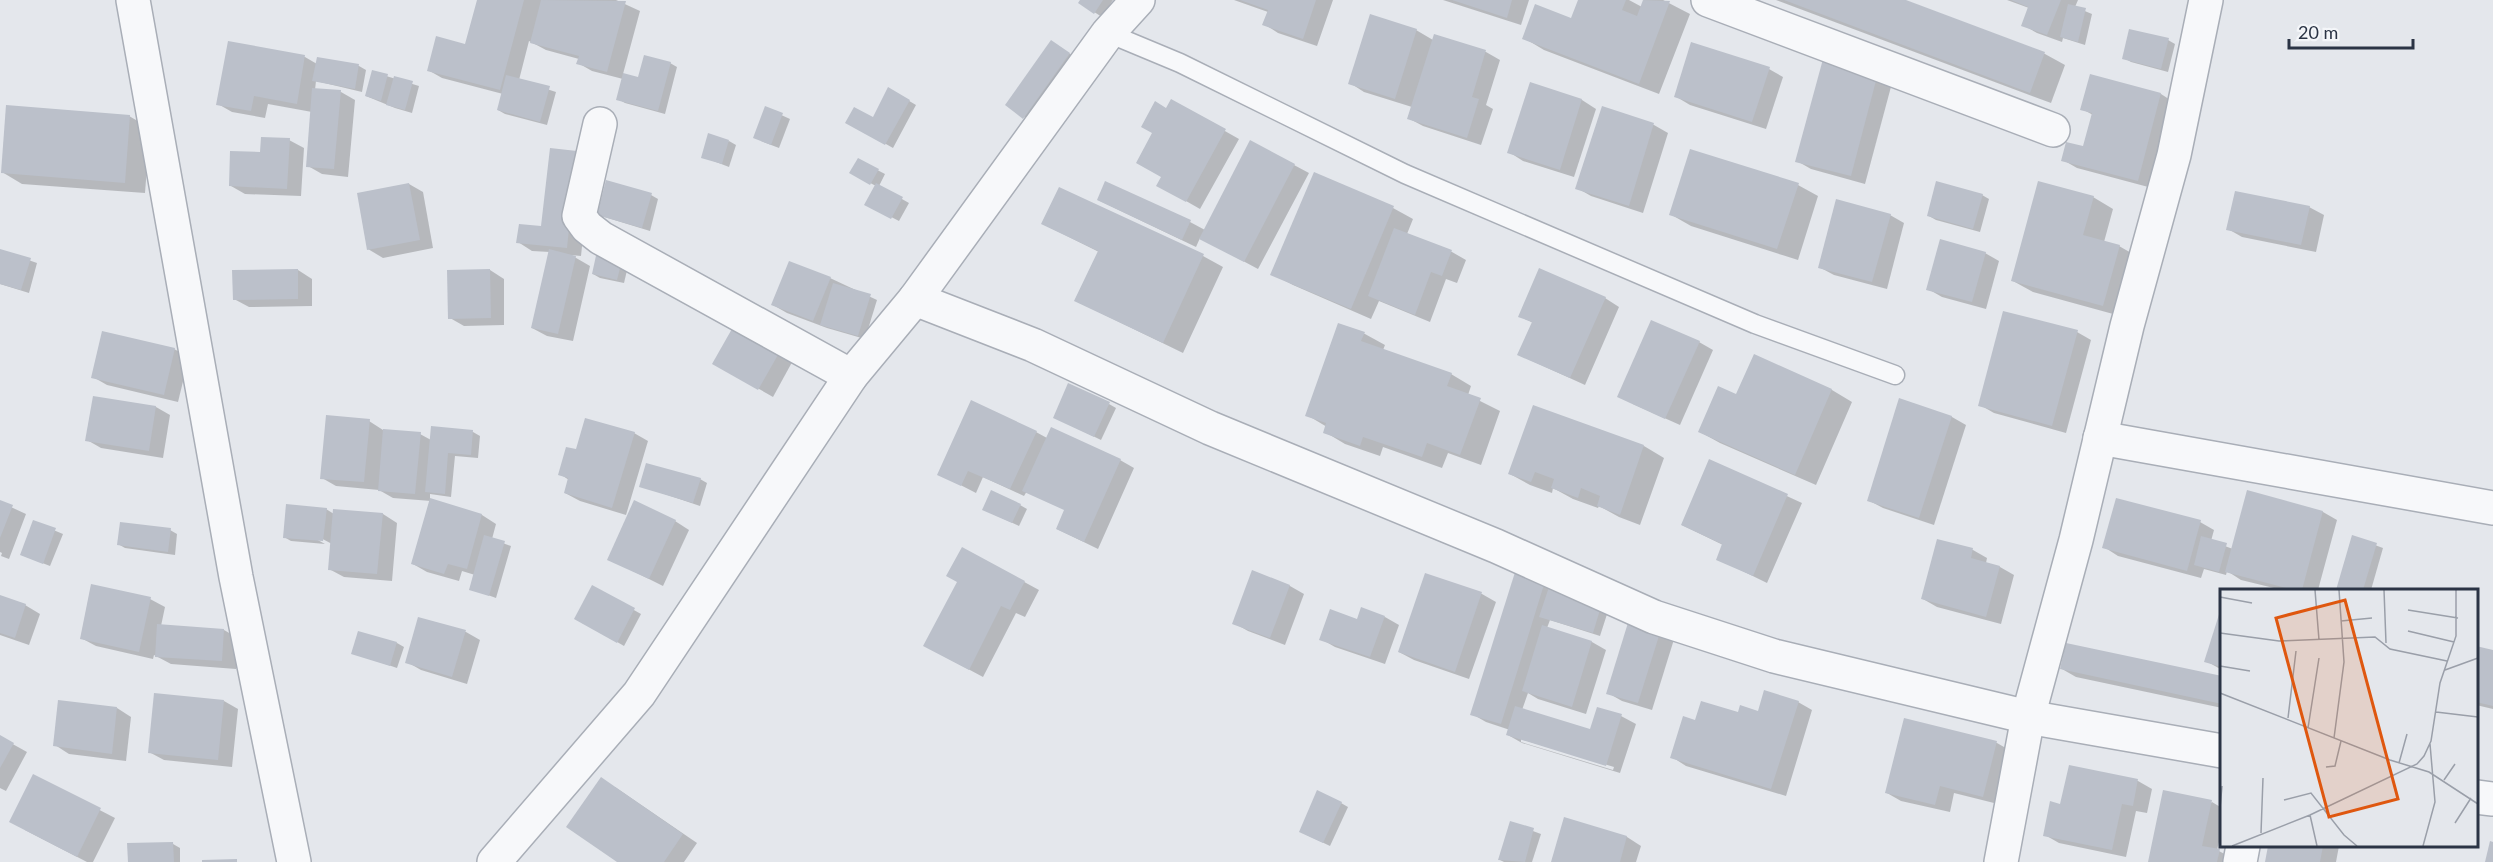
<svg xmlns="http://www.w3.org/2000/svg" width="2493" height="862" viewBox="0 0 2493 862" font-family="Lato,sans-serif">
  <rect width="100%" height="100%" fill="#e4e7ec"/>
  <g fill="#0003" fill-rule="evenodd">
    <polygon points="478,0 616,0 640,11 623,74 639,78 670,63 677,67 665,114 625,103 618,99 623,79 592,71 578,63 579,59 546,50 529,41 519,80 556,92 547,125 505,114 498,110 503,94 442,78 428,70 466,46"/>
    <polygon points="1082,0 1113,0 1102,17 1080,3"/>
    <polygon points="1234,0 1333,0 1317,46 1278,33 1264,24 1268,12"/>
    <polygon points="1443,0 1529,0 1521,25"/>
    <polygon points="1580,0 1629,0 1642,7 1644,0 1663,0 1690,14 1659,94 1544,50 1524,38 1572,20"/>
    <polygon points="1776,0 1902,0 2045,54 2065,65 2051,103"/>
    <polygon points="2007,0 2078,0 2075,7 2092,14 2085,45 2063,38 2062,42 2037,33 2023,25 2029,8"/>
    <polygon points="1416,30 1433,40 1435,35 1486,52 1500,60 1486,105 1493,109 1481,145 1423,126 1408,118 1412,107 1364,92 1350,83"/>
    <polygon points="2168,40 2175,44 2168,72 2131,62 2124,58"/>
    <polygon points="229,43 305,57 317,64 318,58 359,66 366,70 362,92 316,81 315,90 341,92 355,100 348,177 322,174 308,166 312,112 268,104 265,118 232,112 218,104"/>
    <polygon points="1058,46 1076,58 1031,121 1024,117"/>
    <polygon points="1824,60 1892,83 1865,184 1811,169 1797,161"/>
    <polygon points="1769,69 1783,77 1766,129 1690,105 1675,96"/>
    <polygon points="373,72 419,86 412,113 395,108 366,96"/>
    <polygon points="2091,76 2161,94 2175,103 2152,188 2077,168 2063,160 2084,148 2093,115 2082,109"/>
    <polygon points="1530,84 1582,100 1596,109 1574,177 1523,161 1509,152"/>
    <polygon points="889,89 916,105 893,148 847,122 873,119"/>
    <polygon points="1172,101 1239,139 1200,209 1158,185 1162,177 1167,110"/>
    <polygon points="766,108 790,119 779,148 761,141"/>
    <polygon points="1603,108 1654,125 1668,133 1643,213 1591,196 1577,188"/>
    <polygon points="129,116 150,128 145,193 22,184 2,172"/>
    <polygon points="289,140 304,148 301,196 245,194 231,186 262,154"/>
    <polygon points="729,141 736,145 729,167 703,157"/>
    <polygon points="1251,142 1309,173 1258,269 1200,238 1196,247 1098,200 1190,222 1205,230"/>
    <polygon points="591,160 581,256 571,255 590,266 573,341 547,336 532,328 550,252 532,251 518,242 542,228"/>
    <polygon points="858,160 885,174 879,186 909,203 899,221 866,204 876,186 851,173"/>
    <polygon points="409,184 423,192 433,248 383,258 368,249"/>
    <polygon points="1798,185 1818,196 1798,260 1691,226 1670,214"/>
    <polygon points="651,195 658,199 650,231 598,215"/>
    <polygon points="1982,195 1989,199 1980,232 1936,220 1929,216"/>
    <polygon points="2093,197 2113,209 2104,242 2119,246 2140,258 2124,317 2033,292 2013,281"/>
    <polygon points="2309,207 2324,215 2316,252 2242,237 2228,229"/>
    <polygon points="1393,208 1413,219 1407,234 1452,252 1466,260 1457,283 1446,279 1430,322 1379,301 1371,319 1293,285 1272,274"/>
    <polygon points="1890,215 1904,223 1887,289 1834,275 1819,267"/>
    <polygon points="1043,224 1203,256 1223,267 1183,353 1076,301 1099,252"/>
    <polygon points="0,250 37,263 29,293 0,284"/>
    <polygon points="1985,253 1999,261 1986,309 1942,297 1928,289"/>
    <polygon points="629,262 624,283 600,278 593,274"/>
    <polygon points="298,270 312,279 312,306 249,307 234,299"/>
    <polygon points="490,270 504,279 504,325 464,326 450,318"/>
    <polygon points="830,278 877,300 865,339 827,328 787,313 773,305"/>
    <polygon points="1605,298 1619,307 1585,385 1519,355 1533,323 1520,316"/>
    <polygon points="737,322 796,355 773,397 714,363"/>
    <polygon points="1339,325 1365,334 1385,345 1383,350 1451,374 1471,386 1468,395 1500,411 1481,465 1448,453 1442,468 1383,447 1380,456 1345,444 1325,432 1327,427 1307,415"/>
    <polygon points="2077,332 2091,340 2066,433 1994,413 1980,405"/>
    <polygon points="1699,342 1713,350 1680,425 1633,404"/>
    <polygon points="174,349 189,357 178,402 107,385 93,377"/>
    <polygon points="1754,356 1832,390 1852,402 1816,485 1720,443 1700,432 1737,396"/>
    <polygon points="94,398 156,407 170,415 163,458 101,448 87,440"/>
    <polygon points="1900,400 1952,417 1966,425 1934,525 1883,508 1868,500"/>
    <polygon points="1109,404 1116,408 1101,440 1060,420"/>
    <polygon points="369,421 383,430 420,434 431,440 473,432 480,436 478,458 455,456 451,497 430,494 430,500 482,515 496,524 492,539 511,546 496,598 471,589 475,575 462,571 459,581 427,572 413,564 431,501 393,498 379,490 336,486 322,478"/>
    <polygon points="1036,432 1047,438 1120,460 1134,468 1098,549 1057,529 1066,510 1027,491 1024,496 983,477 976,493 939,474"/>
    <polygon points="634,433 648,441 626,515 580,501 565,493 569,480 560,474 577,451"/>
    <polygon points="1644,446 1664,458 1640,525 1619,517 1599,506 1598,508 1573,499 1553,488 1552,493 1530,485 1510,474"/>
    <polygon points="1710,461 1802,503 1767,583 1718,559 1723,545 1682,525"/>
    <polygon points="700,479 707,483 700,506 641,486"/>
    <polygon points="2248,492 2323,512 2337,520 2318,590 2282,590 2241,580 2227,571 2226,575 2204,569 2201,578 2118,556 2104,547 2200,522 2214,530 2211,541 2233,549"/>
    <polygon points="0,502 26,514 9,559 1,556 2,553 0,552"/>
    <polygon points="1020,505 1027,509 1019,526 991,513"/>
    <polygon points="326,509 334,514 383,514 397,523 392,581 344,577 329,569 332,544 317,536 316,539 325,544 291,541 284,537"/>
    <polygon points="675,521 689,530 663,586 609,559"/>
    <polygon points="34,522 63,534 50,566 22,555"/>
    <polygon points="170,530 177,534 175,555 125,548 118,544"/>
    <polygon points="2353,537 2383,548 2371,590 2337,590"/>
    <polygon points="1938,540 1973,550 1987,558 1986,563 2000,567 2014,575 2001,624 1937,607 1923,599"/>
    <polygon points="963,549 1039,590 1025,617 1016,613 983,677 940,654 959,582"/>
    <path d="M1517,570L1609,608L1600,636L1550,620L1547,628L1592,642L1606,650L1586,714L1538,699L1528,693L1522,710L1591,731L1621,716L1636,724L1620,773L1522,743L1508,735L1510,730L1486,722L1472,714ZM1521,739L1614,767L1613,770L1521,742Z"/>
    <polygon points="1253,572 1290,586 1304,594 1285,645 1248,631 1234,623"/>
    <polygon points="1426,575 1482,594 1496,602 1469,679 1414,660 1399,652"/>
    <polygon points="593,587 641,614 624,646 576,618"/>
    <polygon points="0,597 25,605 40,614 29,645 0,635"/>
    <polygon points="150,599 165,607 161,626 224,630 238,638 236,669 171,664 154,655 153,659 96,646 81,638"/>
    <polygon points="2222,609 2222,670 2206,661"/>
    <polygon points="1632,615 1676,633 1652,710 1622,701 1608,693"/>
    <polygon points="1385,617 1399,625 1385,664 1335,647 1321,639 1358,621"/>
    <polygon points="419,619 466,632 480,640 467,684 421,670 407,662"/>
    <polygon points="397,643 404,647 397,668 353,653"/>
    <polygon points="2476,647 2493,652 2493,709 2476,705"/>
    <polygon points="2062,669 2222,678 2222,708 2076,677"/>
    <polygon points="224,701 238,709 232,767 164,760 149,752"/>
    <polygon points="1798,702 1812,710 1786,796 1686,766 1672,757 1696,722 1759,712"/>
    <polygon points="117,708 131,717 126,761 69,754 55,745"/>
    <polygon points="1905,720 1997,743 2011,751 1998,804 1954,793 1950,812 1901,801 1887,793"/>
    <polygon points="0,737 27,752 6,791 0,788"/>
    <polygon points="2070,766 2138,781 2152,789 2147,813 2136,811 2126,857 2059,843 2045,835 2061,806"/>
    <polygon points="34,776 115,818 93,862 87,862 25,830"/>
    <polygon points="615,787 697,843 684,862 619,862"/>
    <polygon points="2212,802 2222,808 2222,830 2217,850 2234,859 2233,862 2150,862"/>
    <polygon points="1341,803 1348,807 1330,846 1307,835"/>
    <polygon points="1565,819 1627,837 1641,846 1636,862 1552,862"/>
    <polygon points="1511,823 1541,834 1532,862 1504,862 1500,860"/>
    <polygon points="173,844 180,848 180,862 129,862"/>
    <polygon points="2270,846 2339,846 2336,862 2266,862"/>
  </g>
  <g fill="#bbc0ca">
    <polygon points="477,0 524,0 500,90 427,71 436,36 465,44"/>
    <polygon points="541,0 626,1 607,72 576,64 579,56 530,43"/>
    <polygon points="1080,0 1103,0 1094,14 1078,3"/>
    <polygon points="1240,0 1316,0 1303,39 1262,25 1268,10"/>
    <polygon points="1452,0 1512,0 1507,18"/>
    <polygon points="1578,0 1626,0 1622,10 1637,16 1643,0 1670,1 1639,84 1522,39 1535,4 1571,18"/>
    <polygon points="1784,0 1906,0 2045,52 2030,93"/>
    <polygon points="2011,0 2061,0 2047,35 2021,26 2028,7"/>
    <polygon points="2068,4 2086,8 2078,42 2060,37"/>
    <polygon points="1370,14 1417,29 1395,99 1348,84"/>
    <polygon points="2129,29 2169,38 2161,69 2122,59"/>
    <polygon points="1434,34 1486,50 1472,97 1479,99 1467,138 1407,119"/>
    <polygon points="1051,40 1070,53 1023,119 1005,105"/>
    <polygon points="228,41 305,55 297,104 254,96 251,111 216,105"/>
    <polygon points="1691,42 1770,67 1752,122 1674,97"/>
    <polygon points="644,55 671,62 658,111 616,100 623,73 638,77"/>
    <polygon points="317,57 359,64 355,89 312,81"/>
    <polygon points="1823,59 1878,73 1851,176 1795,162"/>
    <polygon points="372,70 388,74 381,101 365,96"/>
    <polygon points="2090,74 2161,93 2138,181 2061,161 2066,142 2083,146 2092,113 2080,110"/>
    <polygon points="506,75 550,86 540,122 497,110"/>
    <polygon points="394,76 413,81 405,110 386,105"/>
    <polygon points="1530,82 1582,99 1560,170 1507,153"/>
    <polygon points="888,87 910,100 885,145 845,123 854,107 873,117"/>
    <polygon points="312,88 341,90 334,169 306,167"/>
    <polygon points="1171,99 1226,129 1186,202 1156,186 1161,177 1136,163 1152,133 1141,127 1155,101 1166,108"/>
    <polygon points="6,105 130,115 125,183 1,173"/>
    <polygon points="765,106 783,113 771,145 753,138"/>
    <polygon points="1602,106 1654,123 1629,206 1575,189"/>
    <polygon points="708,133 729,140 722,164 701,158"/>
    <polygon points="261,137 290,138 287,189 229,186 230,151 260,152"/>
    <polygon points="1250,140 1295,164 1244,262 1199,239"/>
    <polygon points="550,148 577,151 567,248 516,243 519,224 541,226"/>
    <polygon points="1690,149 1799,183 1777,249 1669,215"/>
    <polygon points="858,158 879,169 870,185 849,173"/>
    <polygon points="1314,172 1394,206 1351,309 1270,275"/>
    <polygon points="606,180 652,193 642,228 597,215"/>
    <polygon points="1105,181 1191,220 1182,240 1097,200"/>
    <polygon points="1936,181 1983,194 1973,229 1927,216"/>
    <polygon points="2038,181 2094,196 2083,235 2120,245 2103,306 2011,281"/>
    <polygon points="409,183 420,240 367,250 357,193"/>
    <polygon points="876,183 903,197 891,219 864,205"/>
    <polygon points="1059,187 1204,254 1163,343 1074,301 1098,251 1041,224"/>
    <polygon points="2235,191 2310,206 2301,245 2226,230"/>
    <polygon points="1836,199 1891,214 1872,282 1818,268"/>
    <polygon points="1394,228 1452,250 1442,276 1431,272 1415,315 1368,296"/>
    <polygon points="1940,239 1986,252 1972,302 1926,290"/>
    <polygon points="0,249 31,258 21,290 0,284"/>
    <polygon points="549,249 576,256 558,334 531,328"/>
    <polygon points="597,251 623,256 617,280 592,274"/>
    <polygon points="789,261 831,277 813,321 771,305"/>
    <polygon points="1539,268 1606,297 1570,378 1517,355 1532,322 1518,317"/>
    <polygon points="298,269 298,299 233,300 232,270"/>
    <polygon points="490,269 491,318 448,319 447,270"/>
    <polygon points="833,283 871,294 858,336 820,325"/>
    <polygon points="2003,311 2078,330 2052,426 1978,406"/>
    <polygon points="737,320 783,346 758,390 712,364"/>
    <polygon points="1651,320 1700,341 1665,419 1617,397"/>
    <polygon points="1338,323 1365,332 1361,341 1452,373 1447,386 1481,398 1460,455 1427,443 1422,457 1363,437 1360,446 1323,433 1326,423 1305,416"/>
    <polygon points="102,331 175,348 164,395 91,378"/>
    <polygon points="1754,354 1832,389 1795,475 1698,432 1718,386 1736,394"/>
    <polygon points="1068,383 1110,402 1094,437 1053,418"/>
    <polygon points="93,396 156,406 149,451 85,441"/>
    <polygon points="1899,398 1952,416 1919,518 1867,501"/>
    <polygon points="971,400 1037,431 1010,489 968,471 961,486 937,475"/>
    <polygon points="1533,405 1644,445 1620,515 1597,506 1600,496 1581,488 1578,498 1551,488 1554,479 1535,472 1531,482 1508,474"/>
    <polygon points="326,415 370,419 364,482 320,479"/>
    <polygon points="585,418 635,432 612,508 564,493 568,478 558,475 566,447 576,449"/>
    <polygon points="431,426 473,430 471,455 448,453 445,494 425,492"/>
    <polygon points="1051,427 1121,459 1084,542 1056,529 1064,510 1022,491"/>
    <polygon points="383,429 421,432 415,494 378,491"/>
    <polygon points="1709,459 1788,494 1753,576 1716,560 1722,544 1681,525"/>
    <polygon points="646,463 701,478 693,503 639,487"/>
    <polygon points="991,490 1021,504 1012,523 982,510"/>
    <polygon points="2247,490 2323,511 2302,590 2294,590 2225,572"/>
    <polygon points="430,498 482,514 467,569 448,564 444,574 411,564"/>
    <polygon points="2116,498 2201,520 2187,571 2102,548"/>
    <polygon points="0,500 13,505 0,538"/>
    <polygon points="634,500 676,520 649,579 607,560"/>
    <polygon points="286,504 327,508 323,541 283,538"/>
    <polygon points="333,509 383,513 377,574 328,570"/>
    <polygon points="33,520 56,528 43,564 20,555"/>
    <polygon points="120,522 171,528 168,552 117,545"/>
    <polygon points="484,535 505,541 489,596 469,590"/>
    <polygon points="2352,535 2377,543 2363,590 2336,590"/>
    <polygon points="2201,536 2227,543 2219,572 2194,565"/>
    <polygon points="1937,539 1973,548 1971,558 2000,566 1986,617 1921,599"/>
    <polygon points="962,547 1025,581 1010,610 1001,606 969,670 923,646 957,582 946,576"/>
    <polygon points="1516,569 1546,578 1501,724 1470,715"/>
    <polygon points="1252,570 1290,585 1270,638 1232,624"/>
    <polygon points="1425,573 1482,592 1455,672 1398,652"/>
    <polygon points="91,584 151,597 139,652 80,639"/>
    <polygon points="592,585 635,608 617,643 574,619"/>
    <polygon points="1549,587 1602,603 1593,633 1539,617"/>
    <polygon points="0,595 26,604 15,638 0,633"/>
    <polygon points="2222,605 2222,667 2204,662"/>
    <polygon points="1361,607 1385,616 1370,657 1319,640 1330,609 1357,619"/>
    <polygon points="1631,613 1663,623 1638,703 1606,694"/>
    <polygon points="418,617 466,630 452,677 405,663"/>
    <polygon points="157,624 224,629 222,661 155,657"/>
    <polygon points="1542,625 1592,641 1572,707 1522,691"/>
    <polygon points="358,631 397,642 390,666 351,654"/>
    <polygon points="2066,643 2222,676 2222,704 2060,669"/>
    <polygon points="2476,646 2493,650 2493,706 2476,702"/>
    <polygon points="1764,690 1799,701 1771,789 1670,758 1683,716 1695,720 1701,701 1738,712 1740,705 1758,711"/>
    <polygon points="154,693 224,700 218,760 148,753"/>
    <polygon points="58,700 117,707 112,754 53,746"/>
    <polygon points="1515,706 1590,729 1597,707 1622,714 1606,766 1506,735"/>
    <polygon points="1904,718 1997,741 1983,797 1940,786 1935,805 1885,793"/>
    <polygon points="0,735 14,743 0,768"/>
    <polygon points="2069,765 2138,779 2133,806 2122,804 2112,850 2043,836 2050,801 2060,804"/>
    <polygon points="33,774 101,808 77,857 9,822"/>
    <polygon points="601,777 683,834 664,862 617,862 566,827"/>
    <polygon points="1317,790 1342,802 1323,843 1299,832"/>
    <polygon points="2163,790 2212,800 2202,846 2220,849 2217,862 2148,862"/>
    <polygon points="1564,817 1627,836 1620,862 1551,862"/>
    <polygon points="1510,821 1534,828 1525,862 1498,860"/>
    <polygon points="2490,841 2493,842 2493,862 2485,862"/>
    <polygon points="173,842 174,862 128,862 127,843"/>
    <polygon points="2268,846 2323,846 2320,862 2265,862"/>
    <polygon points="237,859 237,862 202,862 202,860"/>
  </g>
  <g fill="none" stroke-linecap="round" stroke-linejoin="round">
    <defs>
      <polyline id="lane" points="1108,33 1180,63 1405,174 1755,324 1895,375"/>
      <g id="street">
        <polyline points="133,0 236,577 294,862"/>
        <polyline points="1708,0 2053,130"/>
        <polyline points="600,124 579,216 587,227 601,238 851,376"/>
        <polyline points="915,299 1033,345 1210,428 1496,546 1654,617 1774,656 2028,717 2222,751"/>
        <polyline points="2100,438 2493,508"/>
        <polyline points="2476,797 2493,799"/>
        <polyline points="494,862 639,694 851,376 915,299 1108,33 1138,0"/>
        <polyline points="2001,862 2028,717 2076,540 2127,326 2174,155 2206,0"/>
        <polyline points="2240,862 2243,846"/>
      </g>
    </defs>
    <use href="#lane" stroke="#a9aeb7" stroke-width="21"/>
    <use href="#street" stroke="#a9aeb7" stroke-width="36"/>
    <use href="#lane" stroke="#f7f8fa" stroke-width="18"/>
    <use href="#street" stroke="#f7f8fa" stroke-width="33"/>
  </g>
  <g transform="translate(2220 589)">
    <rect width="258" height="258" fill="#e4e7ec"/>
    <path fill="none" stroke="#9a9fa9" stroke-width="1.5" d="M95,1L99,51M164,1L166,54M0,8L32,14M188,21L238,29M121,32L152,29M188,42L234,53M0,44L59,52L155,48L170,60L227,72M0,77L30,82M225,81L258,69M0,104L170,171L209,183L258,215M216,123L258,128M68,129L76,62M88,139L99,69M114,149L124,73L119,1M179,174L187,145M106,178L115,177L121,152M224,191L235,175M64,211L91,204L124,246L137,257M0,219L2,197M90,226L97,257M235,234L251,209M41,244L43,189M12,257L90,226L197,175L204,167L211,152L220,94L236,47V1M203,257L215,213L210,155"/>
    <path fill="#df570f" fill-opacity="0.15" stroke="#df570f" stroke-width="3" d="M125,11L178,210L109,228L56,29Z"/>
    <rect width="258" height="258" fill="none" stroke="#2b3445" stroke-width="3"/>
  </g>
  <path d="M2289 39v9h124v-9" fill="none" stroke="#2b3445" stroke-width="3"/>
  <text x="2298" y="39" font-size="18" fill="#2b3445" stroke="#f4f6f9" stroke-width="4.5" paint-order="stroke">20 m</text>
</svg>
